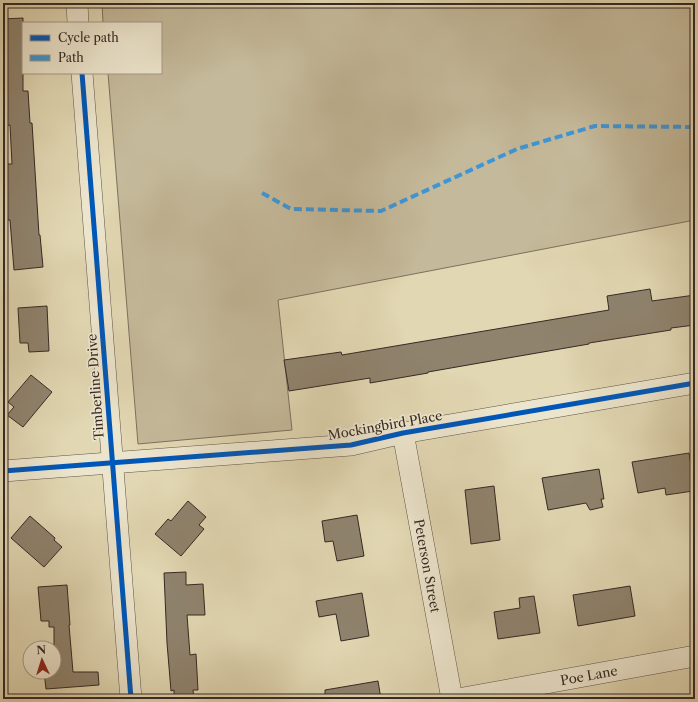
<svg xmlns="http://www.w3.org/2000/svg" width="698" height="702" viewBox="0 0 698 702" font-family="'Libre Caslon Text',serif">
  <rect width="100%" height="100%" fill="#e1d7b2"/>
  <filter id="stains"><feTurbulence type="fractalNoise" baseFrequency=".005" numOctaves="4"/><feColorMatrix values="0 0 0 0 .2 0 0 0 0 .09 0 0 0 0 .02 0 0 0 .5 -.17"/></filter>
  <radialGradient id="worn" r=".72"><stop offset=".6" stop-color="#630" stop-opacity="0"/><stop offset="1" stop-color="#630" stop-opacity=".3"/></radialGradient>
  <polygon fill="#c4b99a" stroke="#7d715f" points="102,3 695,3 695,220 278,300 292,430 138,444 108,73 161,73 161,23 103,23"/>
  <g fill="#8f836e" stroke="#362924">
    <polygon points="23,18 23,91 28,91 30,123 32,123 39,235 40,235 43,267 14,270 10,220 3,220 3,200 7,200 5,164 12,164 10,125 3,126 3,19"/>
    <polygon points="650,289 652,301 695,295 695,325 671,328 671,330 589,343 589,344 508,358 428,372 428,373 370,383 370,378 289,391 284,360 341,352 342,355 609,310 607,296"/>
    <polygon points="47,306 49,351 29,352 28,343 20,343 18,308"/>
    <polygon points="31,375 52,392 23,427 7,415 14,407 8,402"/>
    <polygon points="689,453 694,483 692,483 693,491 666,495 665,488 638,493 632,462"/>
    <polygon points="599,469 604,499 601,499 603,507 590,510 586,503 548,510 542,478"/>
    <polygon points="494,486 500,540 471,544 465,490"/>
    <polygon points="188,501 206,517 199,525 204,529 181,556 155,534 168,519 171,521"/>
    <polygon points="357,515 364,556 337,561 333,541 325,542 322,521"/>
    <polygon points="30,516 55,538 54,540 62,547 44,567 11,538"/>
    <polygon points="186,572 186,585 203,584 205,615 187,615 190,655 196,654 198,690 193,690 194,699 174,699 174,690 171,691 167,643 164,573"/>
    <polygon points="67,585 70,625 69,625 73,672 98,672 99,685 46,689 44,672 54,672 54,627 49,627 49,621 41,621 38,587"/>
    <polygon points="630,586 635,616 578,626 573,595"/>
    <polygon points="362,593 369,636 341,641 336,614 319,617 316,601"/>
    <polygon points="534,596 540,633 498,639 494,612 520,608 519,598"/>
    <polygon points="378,681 381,699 325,699 325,690"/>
  </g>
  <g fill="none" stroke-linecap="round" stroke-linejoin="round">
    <defs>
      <g id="street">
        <polyline points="77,3 78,23"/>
        <polyline points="82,73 131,699"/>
        <path id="s1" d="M403,433L452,699"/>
        <polyline points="3,471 351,445 403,433 695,383"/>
        <path id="s2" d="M458,699L695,656"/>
      </g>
    </defs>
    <use href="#street" stroke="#615448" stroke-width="22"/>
    <use href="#street" stroke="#ece5cd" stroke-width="21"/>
    <polyline stroke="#3e96d6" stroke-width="4" stroke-dasharray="8 4" stroke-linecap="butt" points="262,193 291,209 381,211 517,149 595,126 695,127"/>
    <defs>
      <g id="cycleway">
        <polyline points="82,73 131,699"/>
        <polyline points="3,471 351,445 403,433 695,383"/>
      </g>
    </defs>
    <use href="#cycleway" stroke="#ece5cd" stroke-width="8"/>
    <use href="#cycleway" stroke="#0057b8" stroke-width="5"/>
  </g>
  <g text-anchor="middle" stroke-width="3.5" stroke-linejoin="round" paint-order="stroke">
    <g font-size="13" fill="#362924" stroke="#ece5cd">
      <text transform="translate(95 387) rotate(-94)" y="5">Timberline Drive</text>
      <text transform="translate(385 425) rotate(-10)" y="5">Mockingbird Place</text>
      <text dy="5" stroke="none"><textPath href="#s1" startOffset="135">Peterson Street</textPath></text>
      <text dy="5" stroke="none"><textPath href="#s2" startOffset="133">Poe Lane</textPath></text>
    </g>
  </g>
  <rect width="698" height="702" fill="none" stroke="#e1d7b2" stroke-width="16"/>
  <rect x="4" y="4" width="690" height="694" fill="none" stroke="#362924" stroke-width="2"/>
  <rect x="8" y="8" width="682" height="686" fill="none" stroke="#362924"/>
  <rect x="22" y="22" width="140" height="52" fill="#ece5cd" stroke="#a39a89"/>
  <rect x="30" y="35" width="20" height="6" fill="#0057b8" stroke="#a39a89"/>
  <text x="58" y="42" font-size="12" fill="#362924">Cycle path</text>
  <rect x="30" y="55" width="20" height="6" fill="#3e96d6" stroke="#a39a89"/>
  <text x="58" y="62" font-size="12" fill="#362924">Path</text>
  <g transform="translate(42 660) rotate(356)"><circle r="19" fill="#ece5cd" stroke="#a39a89"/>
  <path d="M0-3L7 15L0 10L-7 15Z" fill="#8f2418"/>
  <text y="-6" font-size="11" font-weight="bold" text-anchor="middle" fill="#362924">N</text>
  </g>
  <rect width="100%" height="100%" filter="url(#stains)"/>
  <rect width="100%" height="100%" fill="url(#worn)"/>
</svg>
